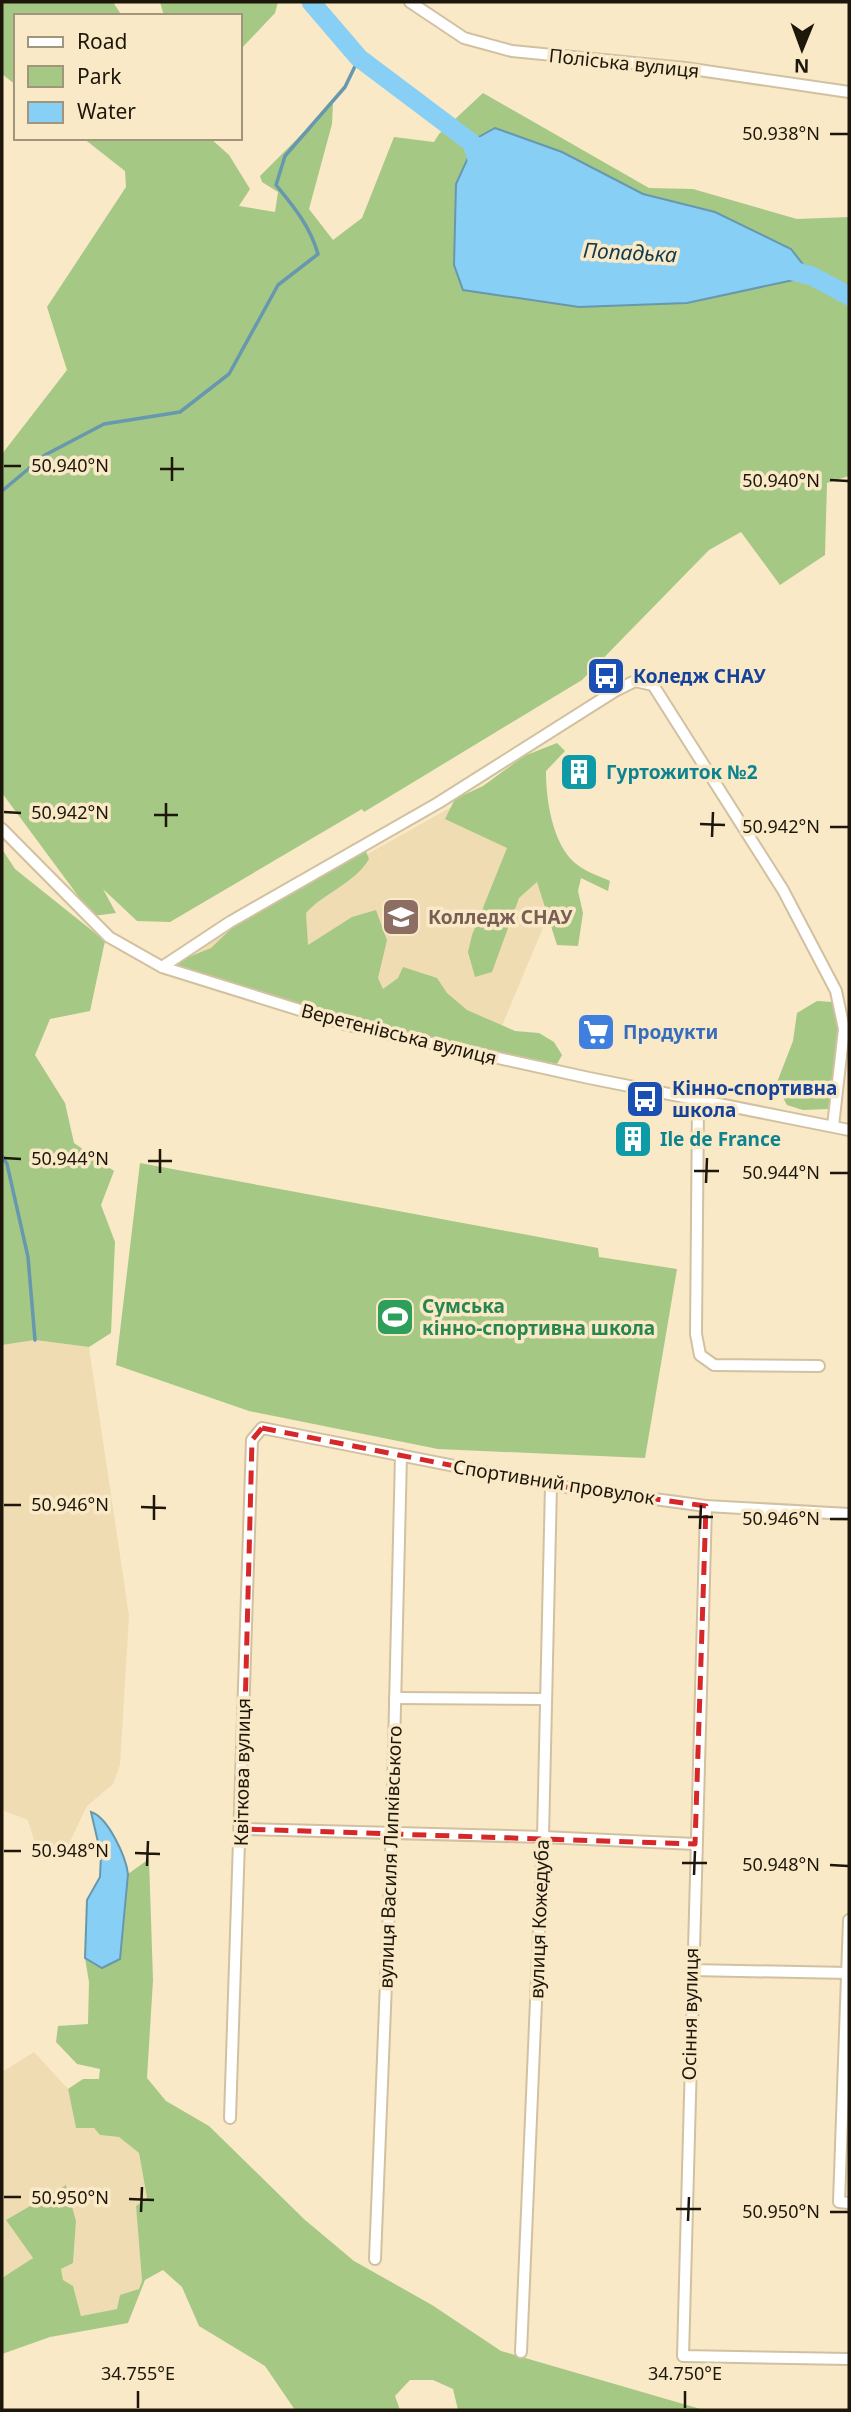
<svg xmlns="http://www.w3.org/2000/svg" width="851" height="2412" viewBox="0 0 851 2412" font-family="'Noto Sans',sans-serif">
  <rect width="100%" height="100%" fill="#f9e9c7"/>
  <g fill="#efdcb3">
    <polygon points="514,772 568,868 493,1047 169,965"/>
    <polygon points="35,1340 89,1347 129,1616 120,1765 113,1784 87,1806 61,1860 36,1847 28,1820 2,1810 2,1345"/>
    <polygon points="34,2052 68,2089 76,2128 94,2128 100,2135 119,2137 139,2153 147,2199 136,2206 142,2281 139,2289 117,2309 81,2316 73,2286 63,2280 61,2269 73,2263 76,2221 66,2185 6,2220 33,2258 2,2278 2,2072"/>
  </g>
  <g fill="#a5c885">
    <polygon points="2,2 113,2 122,16 16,16 16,85 2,74"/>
    <polygon points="160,2 278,2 275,13 240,50 240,16 164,16"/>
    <polygon points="483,93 649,188 693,189 797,219 849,217 849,476 827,483 825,555 780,585 741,532 709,550 582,680 364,812 362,809 170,922 137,921 103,889 116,913 93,916 2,793 2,454 67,370 47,307 126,187 125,171 83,138 210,138 229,155 250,189 239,206 275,212 278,192 262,182 260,176 333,103 332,124 309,209 333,240 362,218 394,137 434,142 439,134"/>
    <path d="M557,743L565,751L546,771C546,799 552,843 575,863C584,871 599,876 610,881L608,891L581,878L578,891L583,913L578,946L557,945L537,882L519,898L492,972L475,977L468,952L472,935L507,848L445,819L455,799L483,786L524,756Z"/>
    <polygon points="2,849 15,869 105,941 90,1011 50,1019 35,1055 65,1103 74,1143 114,1171 101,1205 115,1242 111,1333 89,1347 35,1340 2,1345"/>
    <path d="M365,849L369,859C354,884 325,892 306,913L308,945L352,917L376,910L387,940L378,978L383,989L398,978L403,967L437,978L447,993L467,1010L515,1031L539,1033L554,1042L562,1055L557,1064L319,1014L169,965L211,948L235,925Z"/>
    <polygon points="817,1001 833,1002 840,1028 828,1109 803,1110 787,1105 776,1085 793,1041 797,1013"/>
    <polygon points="140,1163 598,1248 599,1257 677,1269 645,1458 438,1449 249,1411 116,1365"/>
    <polygon points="149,1859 153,1980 147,2078 166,2101 209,2126 305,2220 354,2261 432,2305 501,2351 704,2410 458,2410 453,2389 433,2380 410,2380 395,2396 400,2410 295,2410 265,2366 199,2326 182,2287 163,2270 145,2280 128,2323 50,2337 2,2354 2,2278 33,2258 6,2220 66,2185 76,2221 73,2263 61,2269 63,2280 73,2286 81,2316 117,2309 120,2295 139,2289 142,2281 136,2206 147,2198 139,2153 119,2137 100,2135 94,2128 76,2128 68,2089 83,2079 99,2079 100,2069 77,2064 56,2042 58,2026 88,2024 89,1982 85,1958 102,1968 120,1959 128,1874"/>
  </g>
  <g fill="#87cff4" stroke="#6798ae" stroke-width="2">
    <polygon points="495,128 562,152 643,194 715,212 791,249 812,276 687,303 579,307 463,290 454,265 456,184 477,138"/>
    <path d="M91,1812C108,1817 126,1857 128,1874L120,1959L102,1968L85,1958L87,1900L100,1877L101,1855Z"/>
  </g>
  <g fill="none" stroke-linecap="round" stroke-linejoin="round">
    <g stroke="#6798ae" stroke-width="3.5">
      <path d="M2,491L45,455L104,424L180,412L229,374L278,285L318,254C310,226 294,207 276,185L285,156L345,87L359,58"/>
      <polyline points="2,1156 7,1164 28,1257 35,1340"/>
    </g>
    <g stroke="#87cff4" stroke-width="19">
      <polyline points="311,2 359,58 472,143 480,169"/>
      <polyline points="789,270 812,276 849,296"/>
    </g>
    <defs>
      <g id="minor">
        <polyline points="410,2 464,38 512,51 685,68 849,92"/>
        <polyline points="2,829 109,937 162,967 348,1025 589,1078 849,1130"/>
        <polyline points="162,967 230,922 438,803 615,691 635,681 653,685 783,890 836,991 844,1029 833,1126"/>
        <polyline points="698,1101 696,1334 700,1355 714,1365 819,1366"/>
        <polyline points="706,1506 683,2356 849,2359"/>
        <polyline points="395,1698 544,1699"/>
        <polyline points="242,1829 543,1837 695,1844"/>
        <polyline points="849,1920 839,2202 849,2203"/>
        <polyline points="691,1970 849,1973"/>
        <polyline points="230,2118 252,1440 262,1428 551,1485 706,1506 849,1514"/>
        <polyline points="375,2259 392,1832 401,1455"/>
        <polyline points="521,2352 543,1837 551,1485"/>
      </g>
    </defs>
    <use href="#minor" stroke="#d1c1a0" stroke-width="14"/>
    <use href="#minor" stroke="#fff" stroke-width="10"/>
  </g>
  <path fill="none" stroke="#d62828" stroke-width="5" stroke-dasharray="14 9" stroke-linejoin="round" d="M262,1428L551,1485L706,1506L695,1844L242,1829L252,1440Z"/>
  <path fill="none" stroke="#1d170b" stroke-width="2.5" d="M830,134H848M4,466H21M160,469H184M830,480L848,481M172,481V457M4,812L21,813M154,815H178M700,824L725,825M166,827V803M830,827H848M712,837L713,812M4,1158L21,1159M148,1161H172M694,1171H719M160,1173V1149M830,1173H848M706,1183L707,1158M4,1505H21M141,1507L166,1508M688,1517H713M830,1519H848M154,1520V1495M700,1529L701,1505M4,1851H21M135,1853L160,1854M682,1863H707M830,1865L848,1866M147,1866L148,1841M694,1875L695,1851M4,2197H21M129,2199L154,2200M676,2209H701M141,2212L142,2187M830,2212H848M688,2221L689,2197M138,2408V2391M685,2408V2391"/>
  <defs>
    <symbol id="bus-square" viewBox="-11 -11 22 22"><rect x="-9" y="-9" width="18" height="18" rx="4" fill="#1a4fb4" stroke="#f9e9c7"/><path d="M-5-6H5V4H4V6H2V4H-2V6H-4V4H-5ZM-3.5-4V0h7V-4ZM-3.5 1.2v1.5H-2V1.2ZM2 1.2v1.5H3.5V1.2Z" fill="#fff"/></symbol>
    <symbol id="building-square" viewBox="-11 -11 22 22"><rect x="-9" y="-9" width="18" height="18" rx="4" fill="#0f9aa8" stroke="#f9e9c7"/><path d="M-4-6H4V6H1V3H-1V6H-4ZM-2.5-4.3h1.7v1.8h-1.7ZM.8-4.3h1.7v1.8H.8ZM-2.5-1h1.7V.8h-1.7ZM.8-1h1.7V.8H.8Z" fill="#fff"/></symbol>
    <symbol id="university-square" viewBox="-11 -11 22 22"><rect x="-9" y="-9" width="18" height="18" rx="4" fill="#8d6e63" stroke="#f9e9c7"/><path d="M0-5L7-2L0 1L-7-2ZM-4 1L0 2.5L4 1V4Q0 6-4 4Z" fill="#fff"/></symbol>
    <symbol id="supermarket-square" viewBox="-11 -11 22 22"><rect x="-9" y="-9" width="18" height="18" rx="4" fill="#3f7fe0" stroke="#f9e9c7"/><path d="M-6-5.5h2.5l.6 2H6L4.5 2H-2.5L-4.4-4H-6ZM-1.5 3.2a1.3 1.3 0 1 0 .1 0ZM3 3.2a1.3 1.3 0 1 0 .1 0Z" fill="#fff"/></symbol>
    <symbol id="stadium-square" viewBox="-11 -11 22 22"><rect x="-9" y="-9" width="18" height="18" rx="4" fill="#2e9e5b" stroke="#f9e9c7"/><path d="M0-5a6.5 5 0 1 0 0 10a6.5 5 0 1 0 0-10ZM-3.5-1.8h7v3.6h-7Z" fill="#fff"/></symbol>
  </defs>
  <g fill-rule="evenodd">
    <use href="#bus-square" x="584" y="654" width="44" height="44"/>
    <use href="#building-square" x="557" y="750" width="44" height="44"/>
    <use href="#university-square" x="379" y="895" width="44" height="44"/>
    <use href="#supermarket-square" x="574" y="1010" width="44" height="44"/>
    <use href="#bus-square" x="623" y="1077" width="44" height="44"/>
    <use href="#building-square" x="611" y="1117" width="44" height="44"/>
    <use href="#stadium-square" x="373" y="1295" width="44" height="44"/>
  </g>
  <g text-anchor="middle" stroke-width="7" stroke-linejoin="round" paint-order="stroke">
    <g font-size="19" fill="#1d170b" stroke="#f9e9c7">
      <text transform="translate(624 63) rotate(6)" y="7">Поліська вулиця</text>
      <text transform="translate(399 1034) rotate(14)" y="7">Веретенівська вулиця</text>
      <text transform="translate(554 1482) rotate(9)" y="7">Спортивний провулок</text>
      <text transform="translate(242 1772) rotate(-89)" y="7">Квіткова вулиця</text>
      <text transform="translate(390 1857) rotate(-88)" y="7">вулиця Василя Липківського</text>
      <text transform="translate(539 1919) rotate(-88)" y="7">вулиця Кожедуба</text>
      <text transform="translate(690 2014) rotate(-89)" y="7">Осіння вулиця</text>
    </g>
    <g font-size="19" font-weight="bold" fill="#164399" stroke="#f9e9c7" text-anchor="start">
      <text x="633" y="683">Коледж СНАУ</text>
      <text x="672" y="1095">Кінно-спортивна<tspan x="672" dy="22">школа</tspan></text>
    </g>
    <g font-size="19" font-weight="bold" fill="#0d838f" stroke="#f9e9c7" text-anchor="start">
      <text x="606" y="779">Гуртожиток №2</text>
      <text x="660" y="1146">Ile de France</text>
    </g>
    <g font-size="19" font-weight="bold" fill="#785e54" stroke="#f9e9c7" text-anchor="start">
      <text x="428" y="924">Колледж СНАУ</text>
    </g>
    <g font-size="19" font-weight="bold" fill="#366cbe" stroke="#f9e9c7" text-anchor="start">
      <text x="623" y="1039">Продукти</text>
    </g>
    <g font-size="19" font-weight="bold" fill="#27864d" stroke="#f9e9c7" text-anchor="start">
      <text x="422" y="1313">Сумська<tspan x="422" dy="22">кінно-спортивна школа</tspan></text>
    </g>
    <g font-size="21" font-style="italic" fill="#103b4e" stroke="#f9e9c7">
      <text transform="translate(630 253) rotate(3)" y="7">Попадька</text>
    </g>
  </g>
  <g font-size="18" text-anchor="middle" fill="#1d170b" stroke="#f9e9c7" stroke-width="7" stroke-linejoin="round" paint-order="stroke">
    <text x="781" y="140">50.938°N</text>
    <text x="70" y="472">50.940°N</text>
    <text x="781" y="487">50.940°N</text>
    <text x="70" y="819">50.942°N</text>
    <text x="781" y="833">50.942°N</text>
    <text x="70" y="1165">50.944°N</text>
    <text x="781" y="1179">50.944°N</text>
    <text x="70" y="1511">50.946°N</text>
    <text x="781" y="1525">50.946°N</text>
    <text x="70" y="1857">50.948°N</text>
    <text x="781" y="1871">50.948°N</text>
    <text x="70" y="2204">50.950°N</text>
    <text x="781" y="2218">50.950°N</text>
    <text x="138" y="2380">34.755°E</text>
    <text x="685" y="2380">34.750°E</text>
  </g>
  <rect width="851" height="2412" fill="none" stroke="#1d170b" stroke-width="7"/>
  <rect x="14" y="14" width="228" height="126" fill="#f9e9c7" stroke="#a1957c" stroke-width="2"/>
  <rect x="28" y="37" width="35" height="10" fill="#ffffff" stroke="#a1957c" stroke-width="2"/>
  <text x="77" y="49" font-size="21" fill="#1d170b">Road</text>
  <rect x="28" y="66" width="35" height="21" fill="#a5c885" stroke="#a1957c" stroke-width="2"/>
  <text x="77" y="84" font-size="21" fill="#1d170b">Park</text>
  <rect x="28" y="102" width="35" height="21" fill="#87cff4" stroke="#a1957c" stroke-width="2"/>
  <text x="77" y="119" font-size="21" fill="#1d170b">Water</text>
  <g transform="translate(802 49) rotate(181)" stroke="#f9e9c7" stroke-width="5" paint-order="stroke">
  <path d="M0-5L12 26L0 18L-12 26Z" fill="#1d170b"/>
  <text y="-10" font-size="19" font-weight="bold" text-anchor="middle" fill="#1d170b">N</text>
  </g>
</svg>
